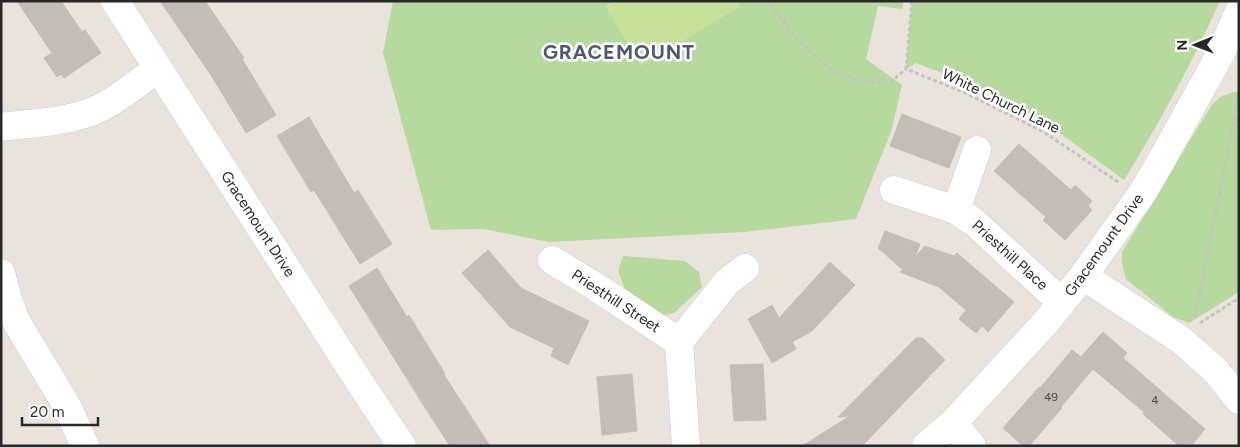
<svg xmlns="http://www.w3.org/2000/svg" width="1240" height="447" viewBox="0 0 1240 447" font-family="Figtree,sans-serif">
  <rect width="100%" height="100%" fill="#e9e3dc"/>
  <g fill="#b6da9d">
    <polygon points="393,1 615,1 606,6 739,6 736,1 903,1 903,9 878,6 866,59 902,85 891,132 856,219 744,232 549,242 484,229 431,230 383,53"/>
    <path d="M912,1H1220C1192,63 1160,122 1124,180L1046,123L973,85L916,63L906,69Z"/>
    <polygon points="1234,92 1239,92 1239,292 1189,323 1173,317 1126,279 1122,264 1122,252 1211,106 1220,97"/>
    <polygon points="623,256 685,261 699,272 702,287 674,313 661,316 626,291 618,271"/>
  </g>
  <polygon fill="#c7e19a" points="615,1 736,1 739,7 641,66 606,7"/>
  <g fill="#c2bdb7" stroke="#c4beb6">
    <polygon points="17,1 61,1 82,32 85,30 101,53 64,78 61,74 57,77 44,58 52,53"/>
    <polygon points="160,1 205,1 244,58 242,59 276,115 246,133 211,75"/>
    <polygon points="902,114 961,137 949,168 890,146"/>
    <polygon points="309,117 354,193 358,190 392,244 360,264 314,190 311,192 277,136"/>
    <polygon points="1019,144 1071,190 1075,185 1092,201 1088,206 1092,210 1065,240 1043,220 1046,217 994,171"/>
    <polygon points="885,231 920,244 915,257 925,246 954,256 957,253 1014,302 988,332 982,326 976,333 959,319 966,310 939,287 900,272 903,270 878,248"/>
    <polygon points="488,250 521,288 589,321 568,365 551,356 554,348 510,327 462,273"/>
    <polygon points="830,262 855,285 812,331 792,342 796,349 772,363 748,319 772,305 779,318"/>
    <polygon points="377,268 407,317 409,315 445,374 444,375 490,446 450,446 424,406 349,286"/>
    <polygon points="1103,332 1127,353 1123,358 1205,429 1191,446 1179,446 1143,414 1144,412 1093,369 1061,407 1062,408 1029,446 1023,446 1003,428 1039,387 1040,388 1072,350 1081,357"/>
    <polygon points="916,338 923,338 945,360 862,446 802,446 850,416 838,417"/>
    <polygon points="763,364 766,420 734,421 730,365"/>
    <polygon points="632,374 637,431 602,435 597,377"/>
  </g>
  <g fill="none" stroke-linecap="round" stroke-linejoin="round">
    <defs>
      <g id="minor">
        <polyline points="115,1 362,386 402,446"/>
        <path d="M1,127C32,123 72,122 100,108C120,98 139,82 157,69"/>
        <polyline points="894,190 956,210 974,222 1047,289 1063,301"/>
        <polyline points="956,210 977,150"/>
        <polyline points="552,260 596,287 679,342 727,282 745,268"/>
        <polyline points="1,273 8,300 17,323 67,406 85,446"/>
        <polyline points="1083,276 1181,340 1215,370 1239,400"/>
        <polyline points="679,342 686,446"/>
        <polyline points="953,423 972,446"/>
        <polyline points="926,446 953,423 1046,322 1083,276 1141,195 1160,163 1221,53 1239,12"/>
      </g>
    </defs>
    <use href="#minor" stroke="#caced9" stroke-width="29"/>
    <g stroke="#c3c3c3" stroke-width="3" stroke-dasharray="4 2.5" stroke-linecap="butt">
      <polyline points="767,1 801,43 836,73 859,80 888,84 906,69"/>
      <polyline points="912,1 906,69 965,93 1042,131 1118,182"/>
      <polyline points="1195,317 1239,94"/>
      <polyline points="1200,323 1239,298"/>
    </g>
    <use href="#minor" stroke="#fff" stroke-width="28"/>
  </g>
  <g text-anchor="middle" stroke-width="5" stroke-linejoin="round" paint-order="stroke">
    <g font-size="12" fill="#4e4d4c">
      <text x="1051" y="401">49</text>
      <text x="1155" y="404">4</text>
    </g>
    <g font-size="15" fill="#282828" stroke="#fff">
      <text transform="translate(1001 101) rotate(26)" y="5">White Church Lane</text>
      <text transform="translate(258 224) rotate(57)" y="5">Gracemount Drive</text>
      <text transform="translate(1104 245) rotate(-54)" y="5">Gracemount Drive</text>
      <text transform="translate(1010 255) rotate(42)" y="5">Priesthill Place</text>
      <text transform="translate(616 301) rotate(33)" y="5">Priesthill Street</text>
    </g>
    <g font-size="20" font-weight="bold" letter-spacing="1" fill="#4e5774" stroke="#fff">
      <text x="619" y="59">GRACEMOUNT</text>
    </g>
  </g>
  <rect width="1240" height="447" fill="none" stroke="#282828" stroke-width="5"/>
  <g transform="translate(1195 45) rotate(269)" stroke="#ffffff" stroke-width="4" paint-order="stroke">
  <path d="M0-4L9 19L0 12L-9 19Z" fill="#282828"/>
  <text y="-8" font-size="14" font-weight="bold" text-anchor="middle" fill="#282828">N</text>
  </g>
  <path d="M22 417v8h76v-8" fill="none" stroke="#282828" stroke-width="2.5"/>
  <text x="30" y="417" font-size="15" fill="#282828" stroke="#ffffff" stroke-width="4" paint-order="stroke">20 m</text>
</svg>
